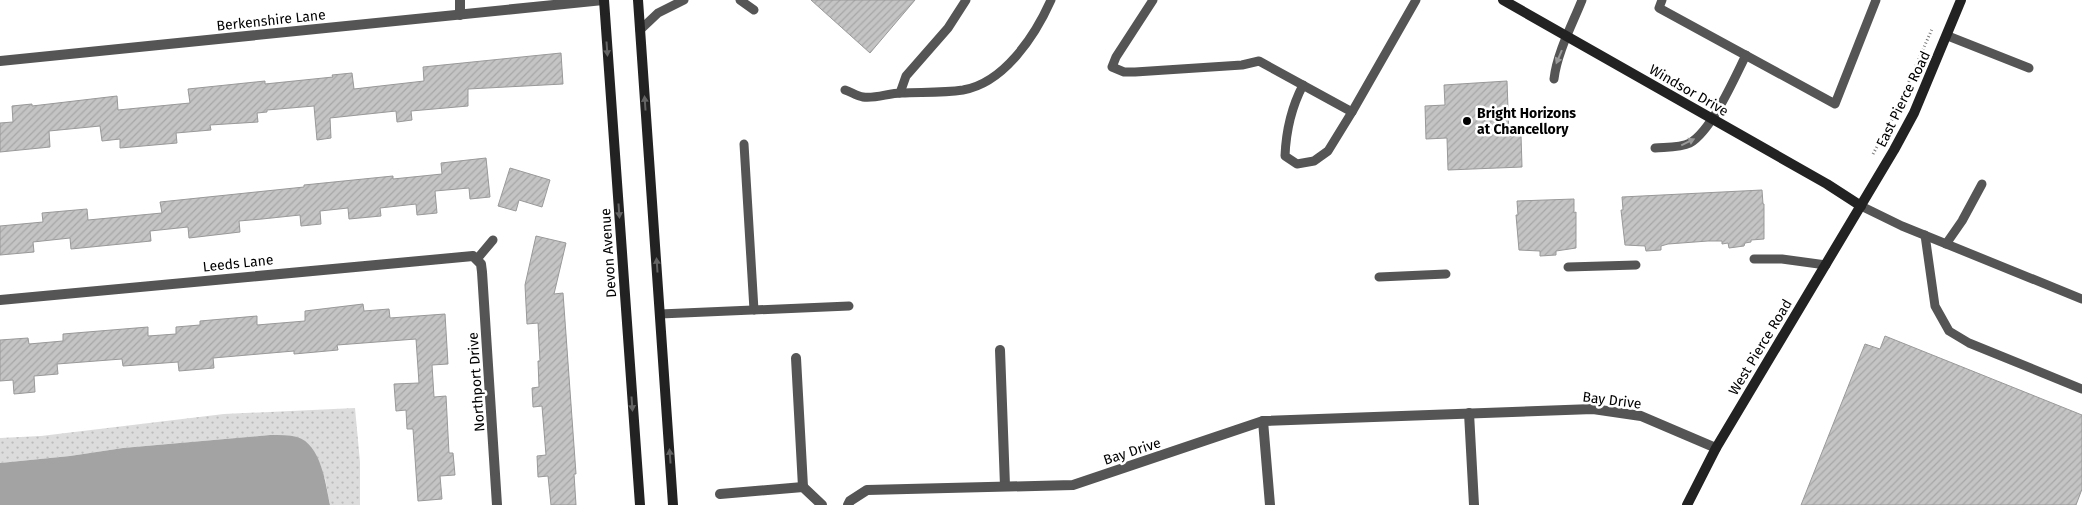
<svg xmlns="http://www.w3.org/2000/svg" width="2082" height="505" viewBox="0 0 2082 505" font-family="'Fira Sans',sans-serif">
  <defs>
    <pattern id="green-dots" width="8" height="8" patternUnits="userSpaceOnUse" patternTransform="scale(1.25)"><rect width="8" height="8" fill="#dcdcdc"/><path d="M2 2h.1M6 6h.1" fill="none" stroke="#bbb" stroke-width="1.8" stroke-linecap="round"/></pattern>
    <pattern id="building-hatch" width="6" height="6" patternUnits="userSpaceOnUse" patternTransform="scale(1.25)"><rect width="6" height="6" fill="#c4c4c4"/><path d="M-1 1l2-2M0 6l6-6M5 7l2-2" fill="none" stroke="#a7a7a7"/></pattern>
  </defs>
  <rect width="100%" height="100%" fill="#fff"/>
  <polygon fill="url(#green-dots)" points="355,408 360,462 360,505 330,505 325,478 270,435 123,448 70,456 0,463 0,438 41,436 224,414"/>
  <path fill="#a3a3a3" d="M270,435C279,435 289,435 297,437C321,444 326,485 330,505H0V463L70,456L123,448Z"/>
  <g fill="url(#building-hatch)" stroke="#999">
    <polygon points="811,0 915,0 870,53"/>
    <polygon points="561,53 563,84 468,89 468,106 411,111 412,120 397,122 396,111 330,118 331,138 317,140 314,106 267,110 267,112 257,113 258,122 210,125 211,130 176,133 177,143 120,148 120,139 102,141 100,126 49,131 50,147 0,152 0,123 13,122 12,106 32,104 32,106 117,96 118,110 190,103 188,89 265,81 265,84 333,77 332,75 352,73 354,89 424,81 423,67"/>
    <polygon points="1507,81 1509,136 1521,135 1522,167 1448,170 1447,138 1426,139 1425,106 1445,105 1444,85"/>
    <polygon points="486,158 490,197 470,199 469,188 435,191 437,213 417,215 416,204 380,208 381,216 349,219 348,208 320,211 321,224 301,226 300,215 262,219 239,221 240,232 189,238 188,227 150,231 151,241 71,249 70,238 33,242 34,252 0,255 0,226 43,222 42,213 87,209 88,220 162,213 160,202 304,187 304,185 393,176 393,179 442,174 441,163"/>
    <polygon points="510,168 550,180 542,207 519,200 516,211 498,206"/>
    <polygon points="1762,190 1763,204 1764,204 1764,239 1751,240 1751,242 1745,243 1744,246 1729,248 1728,243 1722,244 1722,241 1708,241 1668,244 1661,246 1661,250 1646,251 1645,246 1625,245 1621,210 1623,210 1622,197"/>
    <polygon points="1574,199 1574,213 1576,212 1576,248 1556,251 1556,255 1540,256 1540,251 1519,250 1516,215 1518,215 1517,201"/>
    <polygon points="536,236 566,243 554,294 563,293 576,474 574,474 576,505 551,505 548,476 538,477 537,456 546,455 542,406 533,407 532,388 539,387 538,361 540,361 538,323 527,324 525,285"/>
    <polygon points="363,304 364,311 389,309 390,318 445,314 448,364 432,365 434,397 446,396 449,453 453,453 455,475 440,476 442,499 418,501 413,429 407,429 406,410 396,411 394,384 419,383 416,339 337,345 338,350 294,354 294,351 213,358 214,368 179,371 178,362 123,366 122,359 57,364 58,374 34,376 35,392 14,394 13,380 0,381 0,340 28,338 29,344 63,341 63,334 148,327 148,336 176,334 176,327 200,325 200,321 257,316 257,325 305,321 305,311"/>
    <polygon points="1885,336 2082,415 2082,489 2076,505 1801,505 1865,344 1880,349"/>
  </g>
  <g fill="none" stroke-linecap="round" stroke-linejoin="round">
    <polyline stroke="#777" stroke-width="3" stroke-dasharray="1 2.5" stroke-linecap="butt" points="1873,154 1893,118 1932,29"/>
    <g stroke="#555" stroke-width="9">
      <polyline points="740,0 754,10"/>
      <polyline points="1153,0 1116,57 1112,67 1124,72 1135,72 1242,65 1259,61 1352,112 1416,0"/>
      <polyline points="1662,0 1659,8 1835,104 1876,0"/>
      <polyline points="640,30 658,13 684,0"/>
      <polyline points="1948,36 2029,68"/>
      <path d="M1554,79C1557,53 1572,25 1582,0"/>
      <path d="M1303,85C1291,108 1286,131 1285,156L1297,164L1314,161L1328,151L1352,112"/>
      <path d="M845,90C851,92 857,96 863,97C875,99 889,93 901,93C922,92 942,93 963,90C1004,83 1035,36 1051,0"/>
      <polyline points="900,93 906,76 948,28 966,0"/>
      <polyline points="744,144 754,310"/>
      <path d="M1655,148C1665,147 1680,148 1690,143C1712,130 1734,79 1746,55"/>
      <polyline points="1861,206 1902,226 2082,299"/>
      <polyline points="1925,235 1935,306 1949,331 1969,343 2082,389"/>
      <polyline points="1946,244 1962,221 1982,184"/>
      <polyline points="477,259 493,240"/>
      <polyline points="1754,259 1782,259 1826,265"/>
      <polyline points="1568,267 1636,265"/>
      <polyline points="1379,277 1446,274"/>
      <polyline points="660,314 849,306"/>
    </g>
    <g stroke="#555" stroke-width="10">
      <polyline points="460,0 460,15"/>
      <polyline points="0,61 603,0"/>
      <polyline points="0,300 473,256 481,264 482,272 497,505"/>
      <polyline points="1000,350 1005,486"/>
      <polyline points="796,358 803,487"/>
      <polyline points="1469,413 1474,505"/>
      <polyline points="1263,421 1270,505"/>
      <polyline points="720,494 803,487 822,505"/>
      <polyline points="848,505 850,501 867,490 1073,485 1263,421 1593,409 1641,416 1716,448"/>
    </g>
    <g stroke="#222" stroke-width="10">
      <polyline points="604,0 640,505"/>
      <polyline points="638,0 673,505"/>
      <polyline points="1503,0 1827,184 1861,206"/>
      <polyline points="1687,505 1716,448 1894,150 1914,113 1961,0"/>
    </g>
  </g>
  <defs><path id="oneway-solid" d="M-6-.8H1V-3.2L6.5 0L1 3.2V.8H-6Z" transform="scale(1.25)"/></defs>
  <g fill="#646464">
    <use href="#oneway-solid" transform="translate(607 49) rotate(86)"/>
    <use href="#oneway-solid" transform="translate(645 103) rotate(-94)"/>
    <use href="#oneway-solid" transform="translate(619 211) rotate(86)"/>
    <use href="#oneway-solid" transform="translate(657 265) rotate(-94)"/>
    <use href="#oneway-solid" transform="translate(632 404) rotate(86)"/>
    <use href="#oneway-solid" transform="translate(670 456) rotate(-94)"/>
  </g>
  <g fill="#999">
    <use href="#oneway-solid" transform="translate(1559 57) rotate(113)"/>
    <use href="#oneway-solid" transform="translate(1688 142) rotate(-26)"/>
  </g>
  <circle fill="#000" stroke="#fff" stroke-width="2" cx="1467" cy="121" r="5"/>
  <g text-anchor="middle" stroke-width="5" stroke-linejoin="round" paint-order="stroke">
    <g font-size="14" fill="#000" stroke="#fff">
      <text transform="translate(271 20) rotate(-6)" y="5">Berkenshire Lane</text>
      <text transform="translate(1689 90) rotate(30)" y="5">Windsor Drive</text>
      <text transform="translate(1903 99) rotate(-64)" y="5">East Pierce Road</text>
      <text transform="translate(608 253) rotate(-94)" y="5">Devon Avenue</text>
      <text transform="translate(238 263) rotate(-6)" y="5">Leeds Lane</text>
      <text transform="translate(1760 347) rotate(-59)" y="5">West Pierce Road</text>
      <text transform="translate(476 382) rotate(-94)" y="5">Northport Drive</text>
      <text transform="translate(1612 400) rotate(7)" y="5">Bay Drive</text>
      <text transform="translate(1132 451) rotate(-18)" y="5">Bay Drive</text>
    </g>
    <g font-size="14" font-weight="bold" fill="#000" stroke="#fff" text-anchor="start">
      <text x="1477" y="118">Bright Horizons<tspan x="1477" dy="16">at Chancellory</tspan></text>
    </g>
  </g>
</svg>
